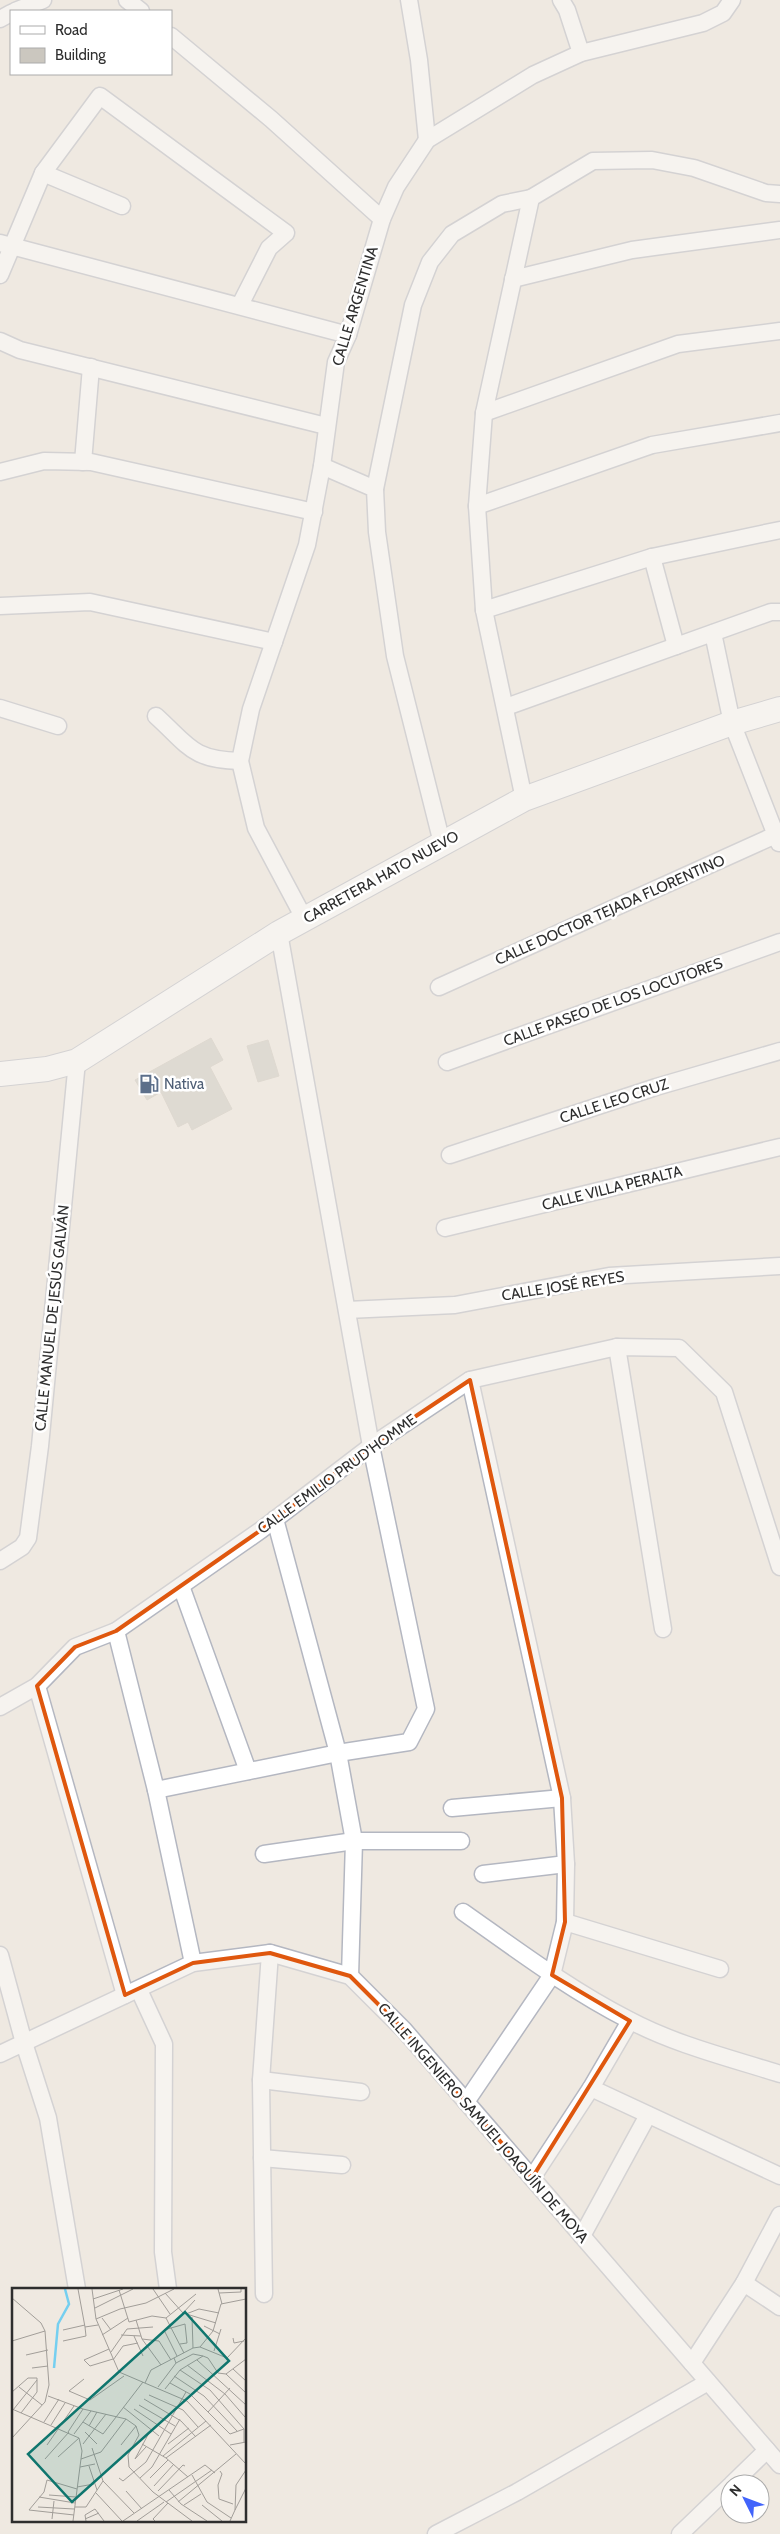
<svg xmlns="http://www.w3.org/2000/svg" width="780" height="2534" viewBox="0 0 780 2534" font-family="Cabin,sans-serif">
  <rect width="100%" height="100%" fill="#efe9e1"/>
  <g fill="#cbc7bf" stroke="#cbc5ba">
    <polygon points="211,1038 223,1060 210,1067 232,1109 192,1130 188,1122 178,1127 161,1092 147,1100 135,1080"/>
    <polygon points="268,1040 279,1076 258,1082 247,1046"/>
  </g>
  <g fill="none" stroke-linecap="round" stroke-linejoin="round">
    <defs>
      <g id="minor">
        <polyline points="127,0 141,11"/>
        <polyline points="409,0 419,60 427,140"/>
        <polyline points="561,0 567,10 581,53"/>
        <polyline points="15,11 43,0"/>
        <polyline points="0,19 11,13"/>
        <polyline points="171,36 271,119 382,219"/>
        <polyline points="43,173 122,206"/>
        <polyline points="0,243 348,335"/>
        <polyline points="0,275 43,173 100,96 286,233 269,248 240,305"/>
        <polyline points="513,279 632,250 780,230"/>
        <polyline points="0,341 20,350 326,426"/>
        <polyline points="484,413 678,344 780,331"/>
        <polyline points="83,462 91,367"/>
        <polyline points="322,466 375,489 377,532 395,656 442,843"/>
        <polyline points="0,472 44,461 91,462 314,512"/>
        <polyline points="375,489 413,305 430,262 452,234 502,204 531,198"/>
        <polyline points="477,506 652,445 780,423"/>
        <polyline points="652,557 676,646"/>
        <polyline points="0,606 90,602 274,642"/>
        <polyline points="484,610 652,557 780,530"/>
        <polyline points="713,633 732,723 779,843"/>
        <polyline points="506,707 771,612 780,612"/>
        <polyline points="0,708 58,726"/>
        <path d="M156,716C189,746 192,760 240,761"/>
        <polyline points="524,799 484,610 477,506 484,413 531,198 593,161 652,160 694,168 766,193 780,194"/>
        <polyline points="305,920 256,828 240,761 251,709 307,545 322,466 336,362 348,335 382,219 396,187 427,140 533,75 581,53 703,23 723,13 732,0"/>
        <polyline points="439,987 780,833"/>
        <polyline points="447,1062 780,942"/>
        <polyline points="450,1155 656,1087 780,1051"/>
        <polyline points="445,1228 780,1147"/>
        <polyline points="347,1310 455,1305 609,1276 780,1266"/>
        <polyline points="617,1347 663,1629"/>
        <polyline points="275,1519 338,1753 354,1841 350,1976"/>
        <polyline points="0,1561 22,1547 28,1538 40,1446 77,1061"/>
        <polyline points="181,1586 248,1771"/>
        <polyline points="116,1631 156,1790 193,1963"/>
        <polyline points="37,1686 125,1995"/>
        <polyline points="0,1707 37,1686 75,1647 116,1631 261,1530 371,1446 470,1380 617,1347 679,1348 724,1392 780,1567"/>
        <polyline points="156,1790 338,1753 409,1742 426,1709 371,1446 279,933"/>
        <polyline points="452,1808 562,1798"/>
        <polyline points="264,1854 354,1841 461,1841"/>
        <polyline points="483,1874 566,1864"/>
        <path d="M463,1912C517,1950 570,1990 629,2020C676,2045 730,2058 780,2074"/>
        <polyline points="565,1922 720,1969"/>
        <polyline points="0,1955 24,2043 48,2118 77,2289"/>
        <polyline points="139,1990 164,2044 163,2252 168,2289"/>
        <polyline points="0,2054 193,1963 270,1953 350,1976 404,2030 780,2465"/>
        <polyline points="261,2080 361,2092"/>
        <polyline points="591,2088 780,2176"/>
        <polyline points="466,2102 552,1975 565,1922 566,1864 562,1798 470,1380"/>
        <polyline points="262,2158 342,2165"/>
        <polyline points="532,2178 591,2088 630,2021"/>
        <polyline points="582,2236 648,2115"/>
        <polyline points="744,2283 780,2307"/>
        <polyline points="264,2294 261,2080 270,1953"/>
        <polyline points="692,2363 744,2283 780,2215"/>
        <polyline points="732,2484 767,2450"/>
        <polyline points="436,2534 517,2492 708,2382"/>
        <polyline points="680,2534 730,2486"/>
      </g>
      <polyline id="secondary" points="0,1074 47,1069 77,1061 279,933 524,799 732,723 780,709"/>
    </defs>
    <use href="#minor" stroke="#b4b7c1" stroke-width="19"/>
    <use href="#secondary" stroke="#b4b7c1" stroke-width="26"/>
    <use href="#minor" stroke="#fff" stroke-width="16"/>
    <use href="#secondary" stroke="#fff" stroke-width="24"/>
  </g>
  <path d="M0 0H780V2534H0ZM470,1380L562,1798L565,1922L552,1975L630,2021L532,2178L404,2030L350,1976L270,1953L193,1963L125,1995L37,1686L75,1647L116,1631L261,1530L371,1446Z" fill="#efe9e1" fill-opacity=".55" fill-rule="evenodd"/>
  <path fill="none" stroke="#df570e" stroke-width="4" stroke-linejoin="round" d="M470,1380L562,1798L565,1922L552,1975L630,2021L532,2178L404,2030L350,1976L270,1953L193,1963L125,1995L37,1686L75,1647L116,1631L261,1530L371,1446Z"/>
  <defs>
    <symbol id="fuel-bare" viewBox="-9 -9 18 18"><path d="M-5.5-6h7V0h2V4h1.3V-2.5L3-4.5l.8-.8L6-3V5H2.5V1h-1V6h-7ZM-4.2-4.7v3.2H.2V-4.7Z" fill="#5c6f8a" stroke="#fff" stroke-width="2.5" paint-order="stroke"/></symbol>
  </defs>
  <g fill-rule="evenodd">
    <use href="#fuel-bare" x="135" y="1070" width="28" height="28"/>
  </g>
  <g text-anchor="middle" stroke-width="5" stroke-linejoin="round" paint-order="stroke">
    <g font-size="15" fill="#2e2e2e" stroke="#fff">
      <text transform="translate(355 306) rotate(-73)" y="5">CALLE ARGENTINA</text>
      <text transform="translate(381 877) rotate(-29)" y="5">CARRETERA HATO NUEVO</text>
      <text transform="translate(610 910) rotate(-24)" y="5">CALLE DOCTOR TEJADA FLORENTINO</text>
      <text transform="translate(613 1002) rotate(-20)" y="5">CALLE PASEO DE LOS LOCUTORES</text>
      <text transform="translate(614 1101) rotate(-18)" y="5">CALLE LEO CRUZ</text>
      <text transform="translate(612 1188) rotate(-14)" y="5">CALLE VILLA PERALTA</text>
      <text transform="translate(563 1286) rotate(-9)" y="5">CALLE JOSÉ REYES</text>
      <text transform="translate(52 1318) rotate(-84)" y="5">CALLE MANUEL DE JESÚS GALVÁN</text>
      <text transform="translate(337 1474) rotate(-36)" y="5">CALLE EMILIO PRUD'HOMME</text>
      <text transform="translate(483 2123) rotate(49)" y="5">CALLE INGENIERO SAMUEL JOAQUÍN DE MOYA</text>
    </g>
    <g font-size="15" fill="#4e5e75" stroke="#fff" text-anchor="start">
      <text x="164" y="1089">Nativa</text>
    </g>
  </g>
  <g transform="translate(12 2288)">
    <rect width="234" height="234" fill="#efe9e1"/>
    <path fill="none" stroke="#75cff0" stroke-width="2.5" d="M42,80L46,36L57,16L53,1"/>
    <path fill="none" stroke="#a29e99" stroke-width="1" d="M66,1L73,39L86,37M80,1L84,31L107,84L175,113L234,176M141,1L158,26M206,1L210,16M107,2L117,34L140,28L154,30M153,5L171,25L204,35M207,5L229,4V1M0,10L29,35L33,43L37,97L33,114L0,150M81,11L111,1M83,20L121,1M171,25L183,12M174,26L187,21L207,25M180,29L181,60M90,30L99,42M84,31L108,21L134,15L162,1M124,32L130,51L149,77M192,38L208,46M51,42L73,37M90,47L116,30M109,47L129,48M122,48L131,68M221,50L222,55L232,53M130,51L147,53L159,72M0,53L33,43M51,53L74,48L73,39M188,59L201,43L209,16L234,11M97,61L72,72L78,78L101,71M202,63L209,41M99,64L115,41L141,39M172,65L154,30L184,6M14,67L36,62M165,68L152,42L173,36L175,55L168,56M101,72L111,58L126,55M185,72L234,117M164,75L181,66L191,68M175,77L213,106L233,129M20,80L36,78M221,81L234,93M168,82L198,102L232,141M214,86L234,71M162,88L192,108L225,143M72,91L57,103L78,112L112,88M133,95L139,82L181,60L188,59L215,70L234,50M158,95L178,106L218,146L232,141V154M7,99L30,117M146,99L164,75L162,70M153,101L168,82L191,68L196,70L206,85L214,86L234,105M0,104L16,90H25V104L9,125M137,107L171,122L186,139M36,108L71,121L114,131L124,138L127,147L116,167L117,179L141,204L180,233M132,111L169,133L184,149M127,117L163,138M111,119L147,148M0,121L67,150L70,163L61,233M122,121L159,146M1,122L25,92M196,124L218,100M32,134L47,111M71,134L91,146L131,94M39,137L53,115M77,138L85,124M56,144L71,121M73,144L85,156M62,146L79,123M71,156L94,126M130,156L154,170L176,189M156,156L177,140M35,157L62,118M109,157L124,138M218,157L234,154M134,159L123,171L138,143M80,160L91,193L122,225M151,168L194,133M46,169L67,150M154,170L199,137M33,171L57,144M69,171L89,164L114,131M77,178L85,202M68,179L83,176M208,183L210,186L206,197L207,211L221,216M180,187L195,214L219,230M107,190L111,193L134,174L174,104M128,190L140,179L168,131M138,190L156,172M142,198L162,176M65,199L82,196M157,202L169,216L195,233M114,203L130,221M146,203L171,177L173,178M84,205L110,233M37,207L64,209M27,209L63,215M154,214L200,182M166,214L224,166M172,217L189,206M190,217L210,233M26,219L62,221M63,219H74L91,193M223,222L234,200M62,227L17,222L32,204L35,192L65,201M40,231L42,213M73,231L87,225M74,233L73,227L83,221L92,233M111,233L193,177L203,185M125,233L152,214M143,233L141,231L156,215M218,233L223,222L224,197L234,182"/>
    <path fill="#0f766e" fill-opacity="0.15" stroke="#0f766e" stroke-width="2.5" d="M173,24L217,73L60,214L16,166Z"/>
    <rect width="234" height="234" fill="none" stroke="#2e2e2e" stroke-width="2.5"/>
  </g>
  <rect x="10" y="10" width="162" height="65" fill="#ffffff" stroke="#ababab"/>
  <rect x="20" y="26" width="25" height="8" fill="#ffffff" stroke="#ababab"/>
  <text x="55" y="35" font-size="15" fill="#2e2e2e">Road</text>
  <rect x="20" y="48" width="25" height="15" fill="#cbc7bf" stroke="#ababab"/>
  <text x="55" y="60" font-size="15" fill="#2e2e2e">Building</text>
  <g transform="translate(745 2499) rotate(312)"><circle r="24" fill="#ffffff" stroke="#ababab"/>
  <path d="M0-4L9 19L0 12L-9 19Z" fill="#4264fb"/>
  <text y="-8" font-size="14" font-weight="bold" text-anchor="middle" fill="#2e2e2e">N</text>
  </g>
</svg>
